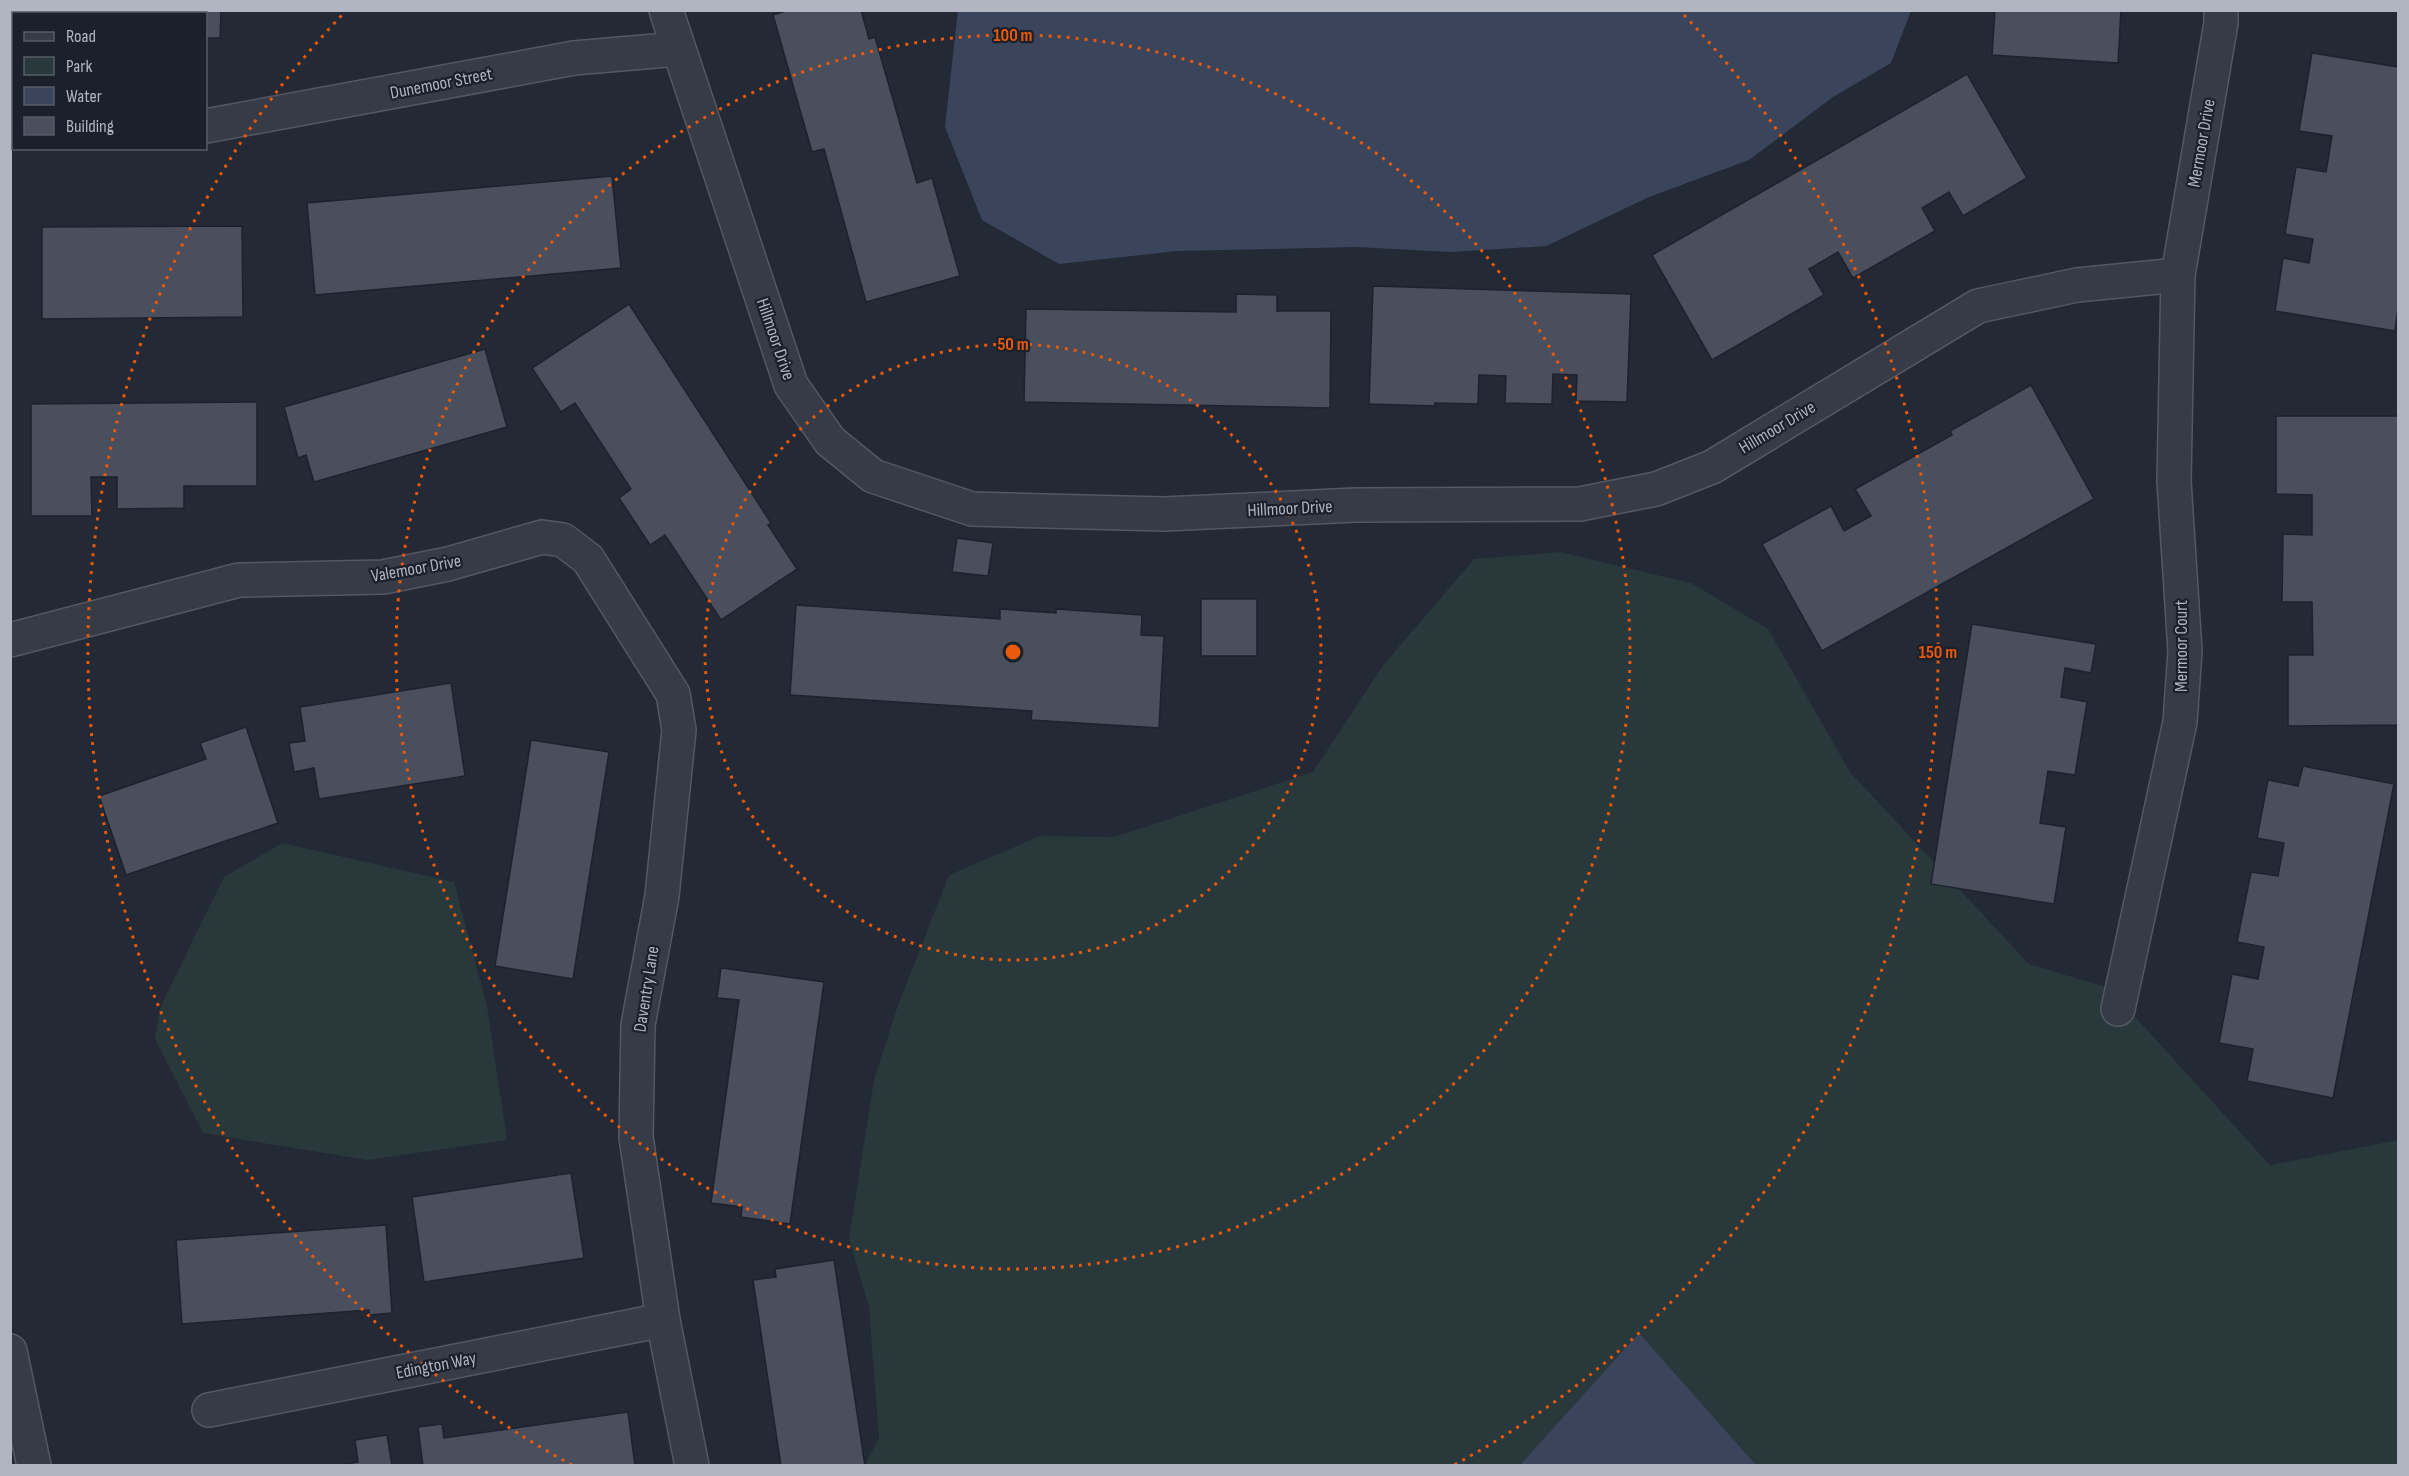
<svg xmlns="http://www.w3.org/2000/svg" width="2409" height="1476" viewBox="0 0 2409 1476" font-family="'Sofia Sans Condensed',sans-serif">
  <rect width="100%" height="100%" fill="#232935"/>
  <g fill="#29383a">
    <polygon points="1560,552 1691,583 1768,629 1850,772 2029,964 2109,988 2270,1165 2398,1140 2398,1465 1756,1465 1639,1333 1520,1465 865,1465 879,1438 869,1307 849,1239 874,1080 897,1008 949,875 1040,836 1114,837 1313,772 1384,664 1474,559"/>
    <polygon points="282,843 454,882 487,1006 507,1140 367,1160 203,1133 155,1039 160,1008 224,877"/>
  </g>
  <g fill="#3a455c">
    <polygon points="958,10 1911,10 1911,11 1891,63 1833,97 1749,160 1649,197 1546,246 1450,252 1356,247 1177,251 1059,264 982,220 945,127"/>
    <polygon points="1639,1333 1756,1465 1520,1465"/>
  </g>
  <g fill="#494f5d" stroke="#1d222c" stroke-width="1.5">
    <polygon points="25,10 221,10 220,38 206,38 206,14 25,14"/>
    <polygon points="789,10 861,10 869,39 875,37 917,183 932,178 960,276 866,302 824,149 812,152 773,15"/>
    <polygon points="1995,10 2121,10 2118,63 1992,55"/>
    <polygon points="2312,53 2398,67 2398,308 2395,331 2275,311 2283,258 2309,263 2313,239 2285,234 2296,167 2326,172 2332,136 2299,131"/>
    <polygon points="1967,74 2027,178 1963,216 1949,192 1922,208 1935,231 1853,278 1838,252 1809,269 1824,295 1712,360 1652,255"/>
    <polygon points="612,176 621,268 315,295 307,203"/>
    <polygon points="242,226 243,317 42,319 42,227"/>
    <polygon points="1373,286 1631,294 1627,402 1576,401 1577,375 1553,374 1552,404 1505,403 1506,376 1479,375 1478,404 1435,403 1435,406 1369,404"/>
    <polygon points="1236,294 1277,295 1277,311 1331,311 1330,408 1024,402 1026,309 1236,312"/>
    <polygon points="629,304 771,523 768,525 797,569 721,620 665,535 650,545 619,498 631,489 575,403 561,412 532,368"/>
    <polygon points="485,349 507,427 314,482 306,455 298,458 284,407"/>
    <polygon points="2031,385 2094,499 1822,651 1762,544 1831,506 1844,531 1871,516 1855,489 1952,435 1950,431"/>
    <polygon points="257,402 257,486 184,486 184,508 117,509 117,477 91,477 92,516 31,516 31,404"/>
    <polygon points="2276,416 2398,416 2398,725 2288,726 2288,655 2313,655 2312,602 2282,602 2283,534 2312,535 2312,495 2276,494"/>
    <polygon points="957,538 993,543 988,576 952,572"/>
    <rect x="1201" y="599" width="56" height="57"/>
    <polygon points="796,605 1000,619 1000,609 1056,613 1056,609 1142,615 1141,635 1164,636 1159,728 1031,720 1032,711 790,695"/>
    <polygon points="1972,624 2096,644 2091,673 2065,668 2061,697 2087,702 2075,775 2048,771 2040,823 2066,827 2054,904 1931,884"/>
    <polygon points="451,683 465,776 319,799 314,768 294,772 289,743 305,741 300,707"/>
    <polygon points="246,727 278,823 126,875 99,796 206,759 200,743"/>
    <polygon points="531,740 609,752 573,979 495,966"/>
    <polygon points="2303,766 2394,784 2333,1098 2247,1081 2253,1049 2219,1043 2232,974 2258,979 2264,947 2237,942 2251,872 2278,876 2284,843 2257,838 2268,780 2298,786"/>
    <polygon points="721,968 824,982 790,1224 741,1217 742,1207 711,1203 739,1000 717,998"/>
    <polygon points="571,1173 584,1258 424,1282 412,1197"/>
    <polygon points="386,1225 392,1313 369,1315 369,1310 182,1324 176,1240"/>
    <polygon points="834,1260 865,1466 781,1466 753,1280 776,1277 775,1269"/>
    <polygon points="628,1412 635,1466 423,1466 418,1427 442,1424 444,1438"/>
    <polygon points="387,1435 392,1466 332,1466 358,1462 355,1440"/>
  </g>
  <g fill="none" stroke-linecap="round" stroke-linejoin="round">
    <defs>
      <g id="minor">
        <polyline points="666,10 791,385 830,441 873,476 972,509 1164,514 1356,505 1580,504 1656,489 1712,467 1978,306 2077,285 2178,275"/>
        <polyline points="206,126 574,58 678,49"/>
        <polyline points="10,128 14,128"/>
        <polyline points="10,640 239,580 383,577 448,564 542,537 563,540 588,559 673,694 679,730 662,896 638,1025 636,1137 663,1320 692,1466"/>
        <polyline points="2118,1009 2180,722 2185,651 2174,481 2178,275 2221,23 2221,10"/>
        <polyline points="10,1351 34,1466"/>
        <polyline points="209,1410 663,1320"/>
      </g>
    </defs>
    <use href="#minor" stroke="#545863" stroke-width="36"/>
    <use href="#minor" stroke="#363b46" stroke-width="33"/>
  </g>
  <g fill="none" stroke="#e8590c" stroke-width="3" stroke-dasharray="3 6">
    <circle cx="1013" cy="652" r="308"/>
    <circle cx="1013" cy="652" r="617"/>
    <path d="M572 1465A925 925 0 0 1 342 15M1684 15A925 925 0 0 1 1454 1465"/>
  </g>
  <g text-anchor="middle" stroke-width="4.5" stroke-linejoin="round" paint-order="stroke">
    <g font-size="18" fill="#b1b5c2" stroke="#1b202a">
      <text transform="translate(441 83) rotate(-11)" y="6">Dunemoor Street</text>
      <text transform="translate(2201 143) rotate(-80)" y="6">Mermoor Drive</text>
      <text transform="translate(776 339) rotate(71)" y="6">Hillmoor Drive</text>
      <text transform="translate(1777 427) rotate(-31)" y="6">Hillmoor Drive</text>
      <text transform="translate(1290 508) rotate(-3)" y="6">Hillmoor Drive</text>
      <text transform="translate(416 568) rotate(-10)" y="6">Valemoor Drive</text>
      <text transform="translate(2181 646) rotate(-90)" y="6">Mermoor Court</text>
      <text transform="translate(646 989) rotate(-81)" y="6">Daventry Lane</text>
      <text transform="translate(436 1365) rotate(-11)" y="6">Edington Way</text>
    </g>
  </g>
  <circle cx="1013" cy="652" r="9" fill="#e8590c" stroke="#1b202a" stroke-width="3"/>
  <g font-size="18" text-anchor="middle" font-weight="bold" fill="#e8590c" stroke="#1b202a" stroke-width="4.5" stroke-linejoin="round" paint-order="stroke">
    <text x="1013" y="41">100 m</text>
    <text x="1013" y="350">50 m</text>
    <text x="1938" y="658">150 m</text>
  </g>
  <rect width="2409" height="1476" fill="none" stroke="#b1b5c2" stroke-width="24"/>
  <rect x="12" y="12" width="195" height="138" fill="#1b202a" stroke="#575c67" stroke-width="1.5"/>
  <rect x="24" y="32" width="30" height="9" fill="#363b46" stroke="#575c67" stroke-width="1.5"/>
  <text x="66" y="42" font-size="18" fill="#b1b5c2">Road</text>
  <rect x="24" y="57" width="30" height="18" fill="#29383a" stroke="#575c67" stroke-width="1.5"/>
  <text x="66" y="72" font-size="18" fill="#b1b5c2">Park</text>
  <rect x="24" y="87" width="30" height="18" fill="#3a455c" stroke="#575c67" stroke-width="1.5"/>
  <text x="66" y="102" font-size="18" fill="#b1b5c2">Water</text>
  <rect x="24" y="117" width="30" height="18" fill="#494f5d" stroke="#575c67" stroke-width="1.5"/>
  <text x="66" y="132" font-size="18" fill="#b1b5c2">Building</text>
</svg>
